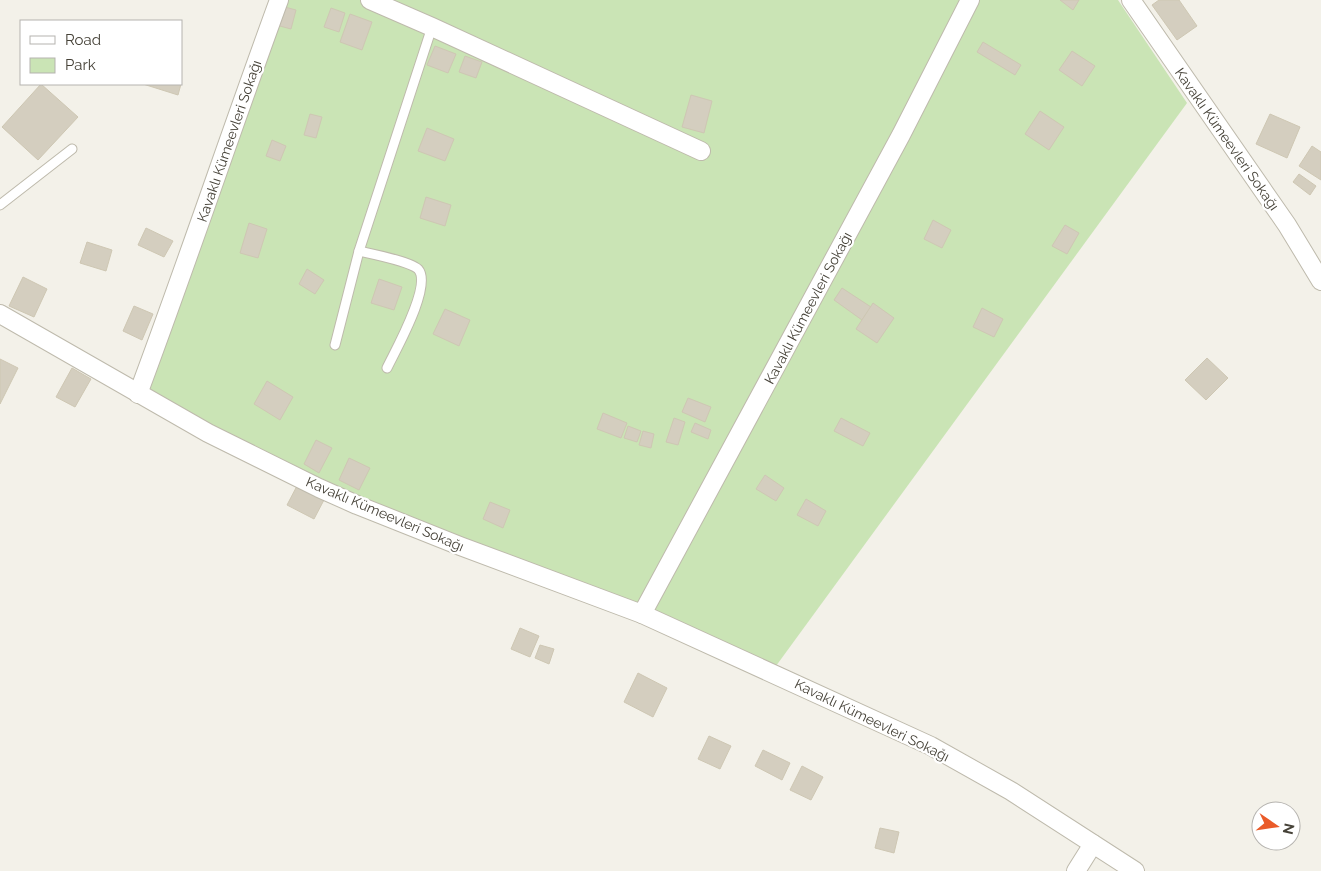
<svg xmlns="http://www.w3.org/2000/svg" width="1321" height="871" viewBox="0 0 1321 871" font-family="Raleway,sans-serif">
  <rect width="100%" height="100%" fill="#f3f1e9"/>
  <g fill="#cae4b5">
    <polygon points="288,0 964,0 640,607 390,514 270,459 149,389 231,157"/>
    <polygon points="975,0 1118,0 1187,103 776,666 651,611"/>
  </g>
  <g fill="#d4cebf" stroke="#cec7b3">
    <polygon points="1060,0 1079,0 1073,10"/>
    <polygon points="1159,0 1179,0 1197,26 1177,40 1152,5"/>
    <polygon points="281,6 296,10 291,29 276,25"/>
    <polygon points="331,8 345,13 339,32 324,27"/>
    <polygon points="350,14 372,22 362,50 340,42"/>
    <polygon points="983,42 1021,65 1015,75 977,52"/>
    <polygon points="435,46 456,54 448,73 427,65"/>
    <polygon points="1072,51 1095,66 1082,86 1059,70"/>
    <polygon points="465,56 482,62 476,78 459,72"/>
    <polygon points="41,84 78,117 38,160 2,127"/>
    <polygon points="143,84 181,84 178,95"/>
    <polygon points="691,95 712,101 704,133 682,127"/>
    <polygon points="1040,111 1064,127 1049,150 1025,134"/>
    <polygon points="310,114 322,117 316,138 304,135"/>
    <polygon points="1270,114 1300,127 1287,158 1256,144"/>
    <polygon points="427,128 454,139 445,161 418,151"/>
    <polygon points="272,140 286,146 280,161 266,156"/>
    <polygon points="1312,146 1321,152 1321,180 1299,166"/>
    <polygon points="1299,174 1316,186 1310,195 1293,182"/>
    <polygon points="426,197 451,205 445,226 420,218"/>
    <polygon points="933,220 951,230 942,248 924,239"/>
    <polygon points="249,223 267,229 258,258 240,253"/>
    <polygon points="1065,225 1079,233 1067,254 1052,246"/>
    <polygon points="146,228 173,241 164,257 138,245"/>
    <polygon points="87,242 112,250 106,271 80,263"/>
    <polygon points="307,269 324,280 315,294 299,284"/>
    <polygon points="23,277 47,289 34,317 9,306"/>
    <polygon points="379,279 402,287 394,310 371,303"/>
    <polygon points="842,288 871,307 862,320 834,300"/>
    <polygon points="873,303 894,318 877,343 856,329"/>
    <polygon points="134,306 153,314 142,340 123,331"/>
    <polygon points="982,308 1003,319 994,337 973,327"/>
    <polygon points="445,309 470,320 459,346 433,334"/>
    <polygon points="1207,358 1228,378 1206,400 1185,380"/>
    <polygon points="0,359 18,368 0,404"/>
    <polygon points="72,368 91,379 75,407 56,397"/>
    <polygon points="267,381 293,397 280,420 254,404"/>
    <polygon points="688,398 711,407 705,422 682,412"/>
    <polygon points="603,413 627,423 621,438 597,429"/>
    <polygon points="674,418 685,422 678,445 666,442"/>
    <polygon points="841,418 870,433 863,446 834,431"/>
    <polygon points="695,423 711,430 708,439 691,432"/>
    <polygon points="628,426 641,431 637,442 624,438"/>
    <polygon points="643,431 654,434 651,448 639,445"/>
    <polygon points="316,440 332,448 319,473 304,464"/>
    <polygon points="349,458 370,468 359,490 339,480"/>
    <polygon points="765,475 784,488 776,501 756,489"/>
    <polygon points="298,484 325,498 314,519 287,505"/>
    <polygon points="806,499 826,511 818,526 797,515"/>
    <polygon points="490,502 510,510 503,528 483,519"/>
    <polygon points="520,628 539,636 530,657 511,649"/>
    <polygon points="540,645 554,649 549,664 535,658"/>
    <polygon points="638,673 667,688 653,717 624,702"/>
    <polygon points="709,736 731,746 720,769 698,759"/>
    <polygon points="763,750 790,763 782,780 755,766"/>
    <polygon points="802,766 823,777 811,800 790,790"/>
    <polygon points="880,828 899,832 894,853 875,848"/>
  </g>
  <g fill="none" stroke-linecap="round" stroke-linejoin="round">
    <defs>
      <g id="service">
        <polyline points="0,205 72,149"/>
        <path d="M359,251C372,254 409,261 418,269C433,285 395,351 387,368"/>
        <polyline points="335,345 359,251 432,27"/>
      </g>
      <g id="minor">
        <polyline points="370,0 432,27 701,151"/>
        <polyline points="1131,0 1287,225 1321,281"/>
        <polyline points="0,314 208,433 319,488 357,505 460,546 642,614 931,746 1011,791 1135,871"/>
        <path d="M138,394C187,263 231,131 279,0"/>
        <polyline points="642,614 901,135 970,0"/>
        <polyline points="1076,871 1093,844"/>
      </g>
    </defs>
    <use href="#service" stroke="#bebaac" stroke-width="11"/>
    <use href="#minor" stroke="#bebaac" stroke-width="20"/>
    <use href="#service" stroke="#fff" stroke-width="9"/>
    <use href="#minor" stroke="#fff" stroke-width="18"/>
  </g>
  <g text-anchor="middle" stroke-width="4.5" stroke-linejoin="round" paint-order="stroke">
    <g font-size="14" fill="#464238" stroke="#fff">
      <text transform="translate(1227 139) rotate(55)" y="5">Kavaklı Kümeevleri Sokağı</text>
      <text transform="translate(229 141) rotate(-71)" y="5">Kavaklı Kümeevleri Sokağı</text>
      <text transform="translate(808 308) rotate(-62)" y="5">Kavaklı Kümeevleri Sokağı</text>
      <text transform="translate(385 514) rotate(23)" y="5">Kavaklı Kümeevleri Sokağı</text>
      <text transform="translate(872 720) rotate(26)" y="5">Kavaklı Kümeevleri Sokağı</text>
    </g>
  </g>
  <rect x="20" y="20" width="162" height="65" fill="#ffffff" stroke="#b5b3af"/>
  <rect x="30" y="36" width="25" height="8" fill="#ffffff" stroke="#b5b3af"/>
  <text x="65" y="45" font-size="15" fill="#464238">Road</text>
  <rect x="30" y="58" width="25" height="15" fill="#cae4b5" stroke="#b5b3af"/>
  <text x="65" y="70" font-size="15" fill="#464238">Park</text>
  <g transform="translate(1276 826) rotate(103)"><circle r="24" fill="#ffffff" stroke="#b5b3af"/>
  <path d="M0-4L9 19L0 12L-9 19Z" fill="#ea5b29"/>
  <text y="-8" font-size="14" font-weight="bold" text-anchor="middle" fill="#464238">N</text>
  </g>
</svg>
